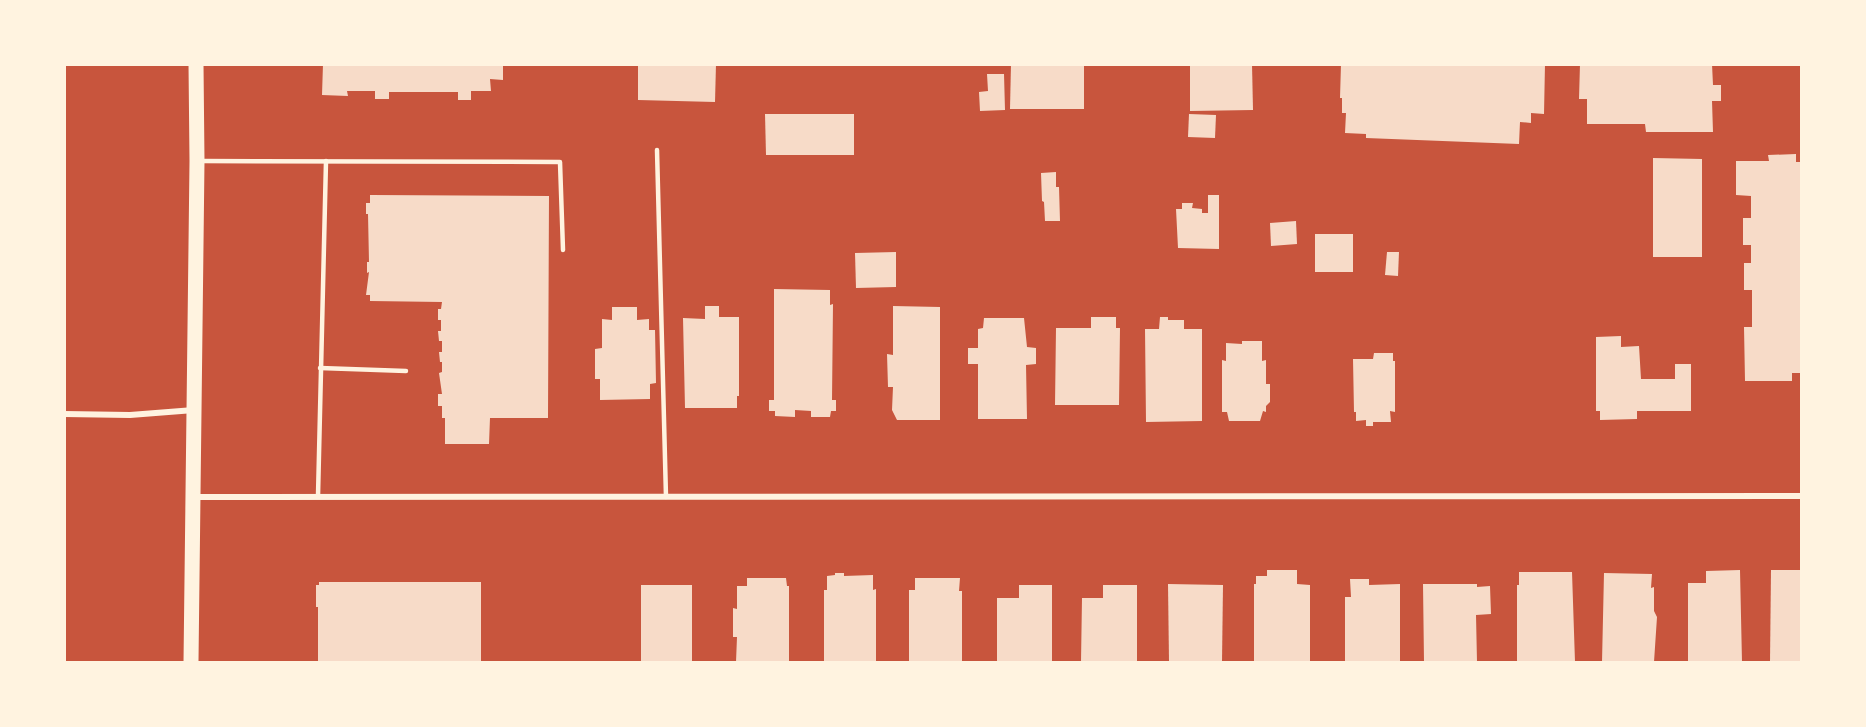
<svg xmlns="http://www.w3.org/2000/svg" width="1866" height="727" viewBox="0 0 1866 727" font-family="'DejaVu Sans',sans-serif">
  <rect width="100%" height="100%" fill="#c8553d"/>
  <g fill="#f7dbc8">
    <polygon points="323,64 503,64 503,80 490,79 491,91 471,91 471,100 458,100 458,92 389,92 389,99 375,99 375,91 347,91 348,96 322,95"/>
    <polygon points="638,64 716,64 715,102 638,100"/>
    <polygon points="1011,64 1084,64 1084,109 1010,109"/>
    <polygon points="1190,64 1252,64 1253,110 1190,111"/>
    <polygon points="1341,64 1545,64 1544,114 1531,113 1531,123 1520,122 1519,144 1366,138 1366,134 1345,133 1346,113 1342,113 1342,98 1340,98"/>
    <polygon points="1580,64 1712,64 1713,85 1721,85 1721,101 1712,101 1713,132 1646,132 1645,124 1587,124 1587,99 1579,99"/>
    <polygon points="987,74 1004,74 1005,110 980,111 979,92 988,91"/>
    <polygon points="765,114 854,114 854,155 766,155"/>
    <polygon points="1189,114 1216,115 1215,138 1188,137"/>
    <polygon points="1796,154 1796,162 1802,162 1802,373 1792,373 1792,381 1745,381 1744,327 1752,327 1752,290 1744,290 1744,263 1751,263 1751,245 1743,245 1743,218 1751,218 1751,196 1736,195 1736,161 1769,161 1768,155"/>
    <polygon points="1653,158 1702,159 1702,257 1653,257"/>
    <polygon points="1056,172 1056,187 1059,187 1060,221 1045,221 1044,202 1042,201 1041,173"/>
    <polygon points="370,195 549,196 548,418 490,418 489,444 445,444 445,418 442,418 442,406 438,406 438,394 442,394 439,373 442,372 442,362 440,362 439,352 442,352 442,341 439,341 438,331 441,331 441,320 438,320 438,309 441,309 442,302 370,301 370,295 366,295 369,272 367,273 367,262 369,262 368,214 366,214 366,203 370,203"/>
    <polygon points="1208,195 1219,195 1219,249 1178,248 1176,209 1182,209 1182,203 1193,203 1192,208 1202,209 1202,213 1208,213"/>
    <polygon points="1296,221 1297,244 1271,246 1270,223"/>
    <rect x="1315" y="234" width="38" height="38"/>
    <polygon points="896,252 896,287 856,288 855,253"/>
    <polygon points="1387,252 1399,252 1398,276 1385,275"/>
    <polygon points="774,289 830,290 830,305 833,304 832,400 836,400 836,411 831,411 830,417 811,417 811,411 795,410 795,417 775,416 775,411 769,411 769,400 774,400"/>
    <polygon points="705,306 719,306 719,317 739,317 739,396 737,396 737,408 685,408 683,318 705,319"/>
    <polygon points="893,306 940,307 940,420 897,420 892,410 893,387 888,387 887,354 893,355"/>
    <polygon points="612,307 637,307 637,320 649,319 649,330 655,330 656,383 650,384 650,399 600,400 600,379 595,379 595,349 602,348 602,319 612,320"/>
    <polygon points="1091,317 1116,317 1116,328 1120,328 1119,405 1055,405 1056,328 1091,328"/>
    <polygon points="1160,317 1168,317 1168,320 1184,320 1184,329 1202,329 1202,421 1146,422 1145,329 1159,329"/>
    <polygon points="984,318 1024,318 1027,347 1036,348 1036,364 1026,365 1027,419 978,419 978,364 968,364 968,348 978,348 978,329 983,328"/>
    <polygon points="1621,336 1621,347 1639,346 1641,379 1675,379 1675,364 1691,364 1691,411 1637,411 1637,419 1600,420 1600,411 1596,411 1596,337"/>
    <polygon points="1242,341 1262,341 1262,361 1266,360 1266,384 1270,384 1270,402 1266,406 1266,412 1263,411 1260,421 1229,421 1227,412 1222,412 1222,360 1226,361 1226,343 1242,344"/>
    <polygon points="1374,353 1393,353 1393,361 1395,361 1395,412 1390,411 1391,422 1373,422 1373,426 1366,426 1366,420 1356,421 1356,412 1354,412 1353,359 1373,359"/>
    <polygon points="1267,570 1297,570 1297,584 1310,585 1310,662 1254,662 1254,584 1256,584 1256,576 1267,576"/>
    <polygon points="1740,570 1742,662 1688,662 1688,583 1706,583 1706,571"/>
    <polygon points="1771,570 1802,570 1802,662 1770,662"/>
    <polygon points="1519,572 1572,572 1575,662 1517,662 1517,585 1519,585"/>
    <polygon points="835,573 844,573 844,576 873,575 873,590 876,589 876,662 824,662 824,590 827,590 827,576 835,575"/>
    <polygon points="1604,573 1652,574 1651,588 1654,587 1654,611 1657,617 1654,662 1602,662"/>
    <polygon points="747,578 786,578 787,586 789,586 789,662 736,662 737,637 733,637 733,608 737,609 737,586 747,586"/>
    <polygon points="915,578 960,578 959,591 962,591 962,662 909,662 909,590 915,590"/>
    <polygon points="1350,579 1369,579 1369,585 1400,584 1400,662 1345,662 1345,597 1351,597"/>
    <polygon points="319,582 481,582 481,662 318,662 318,607 316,607 316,585 319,585"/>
    <polygon points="1168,584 1223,585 1222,662 1169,662"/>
    <polygon points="1423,584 1477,584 1477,587 1490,586 1491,614 1476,615 1477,662 1424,662"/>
    <rect x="641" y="585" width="51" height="77"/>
    <polygon points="1019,585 1052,585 1052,662 997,662 997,598 1019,598"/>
    <polygon points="1103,585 1137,585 1137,662 1081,662 1082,598 1103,598"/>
  </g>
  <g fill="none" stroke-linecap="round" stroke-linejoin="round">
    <g stroke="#fff3e0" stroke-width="4.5">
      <polyline points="657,150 666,497"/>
      <polyline points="200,161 560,162 563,250"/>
      <polyline points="320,368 406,371"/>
      <polyline points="318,496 326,161"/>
    </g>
    <g stroke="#fff3e0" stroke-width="6">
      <polyline points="64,414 130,415 194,410"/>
      <polyline points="194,497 1802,496"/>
    </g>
    <polyline stroke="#fff3e0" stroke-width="15" points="191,662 197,161 196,64"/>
  </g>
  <rect width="1866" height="727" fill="none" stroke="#fff3e0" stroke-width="132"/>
</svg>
